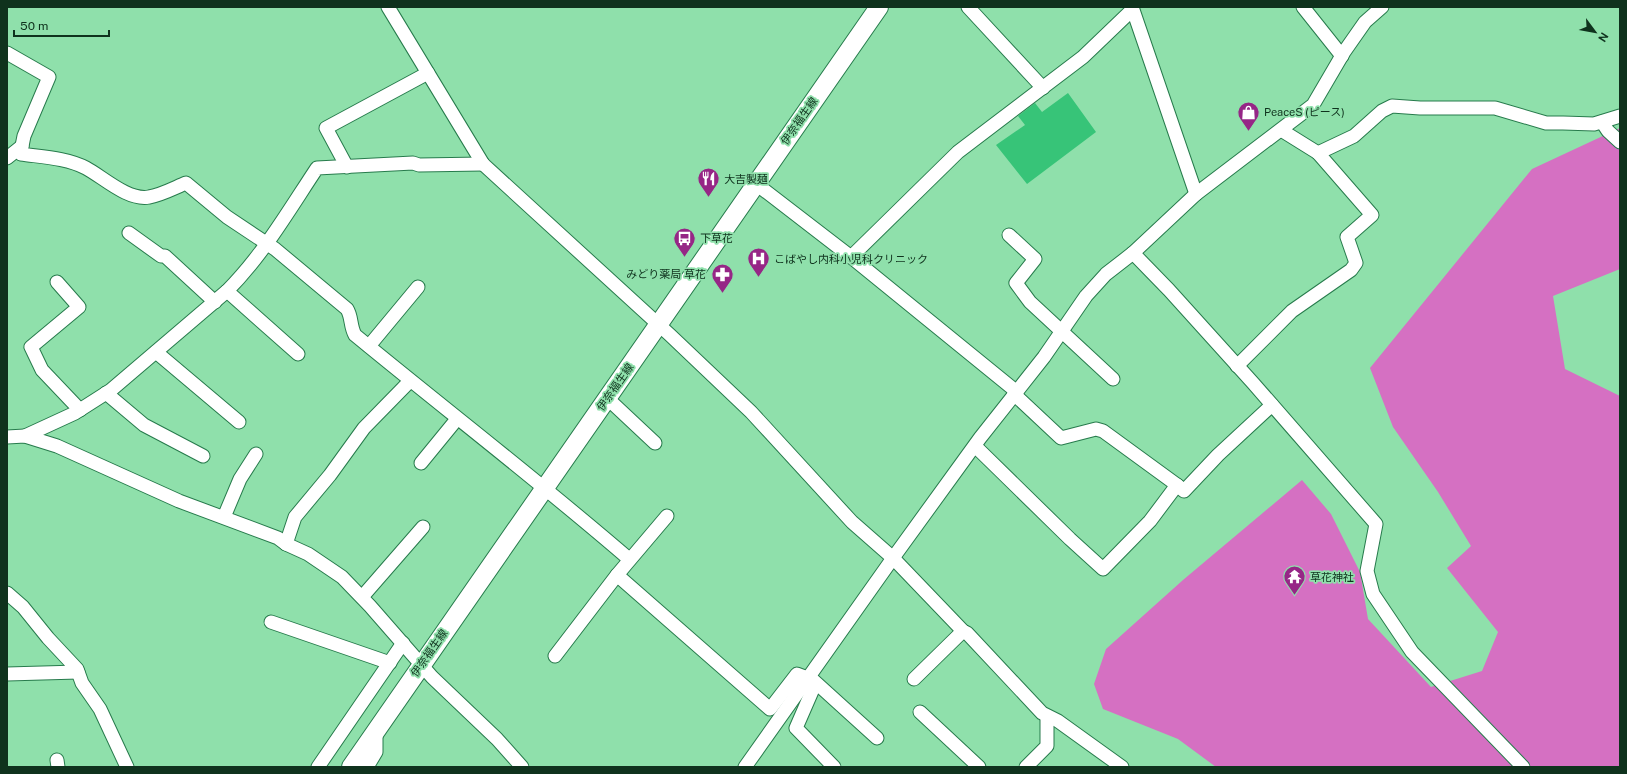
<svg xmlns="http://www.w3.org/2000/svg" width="1627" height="774" viewBox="0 0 1627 774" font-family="'Public Sans','Noto Sans JP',sans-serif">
  <rect width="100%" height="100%" fill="#8fe0ab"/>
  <polygon fill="#d570c2" points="1620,128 1620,269 1553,296 1565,369 1620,396 1620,767 1216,767 1178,739 1103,709 1094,684 1106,649 1183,580 1302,480 1331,514 1360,572 1368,619 1431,687 1482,671 1498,632 1447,568 1471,546 1438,492 1393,427 1370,368 1532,169"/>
  <polygon fill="#37c478" points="1068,93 1096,132 1027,184 996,145 1025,125 1018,116 1035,103 1042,112"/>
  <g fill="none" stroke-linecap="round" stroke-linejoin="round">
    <defs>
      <g id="minor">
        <polyline points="388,7 483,164 670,335 751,412 852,522 893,558 963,631 967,633 1042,713 1058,721 1122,767"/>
        <polyline points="968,7 1043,88"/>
        <polyline points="1132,7 1196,194"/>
        <polyline points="1303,7 1342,56"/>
        <polyline points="7,53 49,77 24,136 22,146"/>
        <polyline points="1602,122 1608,131 1620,142"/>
        <polyline points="1281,130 1318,153 1354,136 1382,111 1392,106 1420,108 1495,108 1546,123 1563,123 1594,124 1620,116"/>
        <path d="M7,158L22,146L21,154C42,157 67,158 86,168C103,177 128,201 149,197C161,195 174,188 186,183L227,217L275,249L347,309C352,317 350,326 355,335C446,410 540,482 629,559"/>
        <polyline points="347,167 326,128 428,73"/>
        <polyline points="755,183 851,257 1017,392"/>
        <polyline points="129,233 161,256 165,256 215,302"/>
        <polyline points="1009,235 1035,259 1016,283 1030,302 1113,379"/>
        <polyline points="1133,253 1169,290 1253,383 1376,524 1367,571 1373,594 1412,652 1523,767"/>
        <polyline points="851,257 958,152 1083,57 1132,10"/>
        <polyline points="57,282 79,307 31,347 42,370 80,410"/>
        <polyline points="227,291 298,354"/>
        <polyline points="369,346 418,287"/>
        <polyline points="156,352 239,422"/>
        <polyline points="1237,366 1292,311 1351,270 1356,263 1347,237 1372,215 1318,153"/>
        <polyline points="106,393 144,425 203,456"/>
        <polyline points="1014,394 1061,438 1096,429 1103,431 1177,485"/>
        <polyline points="607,398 655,443"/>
        <path d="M25,436L75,413L111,390L227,291C263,255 289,210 317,168L413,163L419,165L483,164"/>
        <polyline points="7,437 25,436 57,446 179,501 278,538 286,544 308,554 342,577 370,606 432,677 497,739 522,767"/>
        <polyline points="975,446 1070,539 1103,569 1150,521 1177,485 1184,491 1218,455 1272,405"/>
        <polyline points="421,463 457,419"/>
        <polyline points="224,517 240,479 256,454"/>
        <polyline points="286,544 295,517 330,475 364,428 410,381"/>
        <polyline points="617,575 770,709 797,674 813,680 877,738"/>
        <polyline points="7,593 23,607 48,638 77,669 82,683 100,709 127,767"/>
        <polyline points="362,597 423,527"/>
        <polyline points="271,622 390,663"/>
        <polyline points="555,656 617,575 667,516"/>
        <polyline points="7,674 78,672"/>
        <polyline points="808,678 813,689 796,728 834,767"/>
        <polyline points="914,679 963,631"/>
        <polyline points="920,712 979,767"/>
        <polyline points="57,760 58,767"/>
        <polyline points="318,767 403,643"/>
        <polyline points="367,767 376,752 376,731"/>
        <polyline points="745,767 893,558 980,438 1044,357 1086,296 1106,274 1133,253 1196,194 1313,105 1344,52 1365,22 1382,7"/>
        <polyline points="1026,767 1047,746 1047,716"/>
      </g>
      <polyline id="secondary" points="351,767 879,7"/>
    </defs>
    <use href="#minor" stroke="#277b4c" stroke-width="15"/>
    <use href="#secondary" stroke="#277b4c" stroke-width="20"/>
    <use href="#minor" stroke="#fff" stroke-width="13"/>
    <use href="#secondary" stroke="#fff" stroke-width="18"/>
  </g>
  <defs>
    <symbol id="shop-pin" viewBox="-11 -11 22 30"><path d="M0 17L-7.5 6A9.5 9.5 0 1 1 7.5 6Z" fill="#962686" stroke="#8fe0ab"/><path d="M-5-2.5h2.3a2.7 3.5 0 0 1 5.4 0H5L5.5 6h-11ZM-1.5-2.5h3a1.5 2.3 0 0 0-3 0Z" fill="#fff"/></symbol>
    <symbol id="restaurant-pin" viewBox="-11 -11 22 30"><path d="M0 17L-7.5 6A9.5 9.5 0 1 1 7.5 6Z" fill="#962686" stroke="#8fe0ab"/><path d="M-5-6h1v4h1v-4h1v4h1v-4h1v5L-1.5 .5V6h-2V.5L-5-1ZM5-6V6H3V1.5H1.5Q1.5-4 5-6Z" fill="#fff"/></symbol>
    <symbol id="bus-pin" viewBox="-11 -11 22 30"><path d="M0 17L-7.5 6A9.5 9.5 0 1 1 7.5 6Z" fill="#962686" stroke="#8fe0ab"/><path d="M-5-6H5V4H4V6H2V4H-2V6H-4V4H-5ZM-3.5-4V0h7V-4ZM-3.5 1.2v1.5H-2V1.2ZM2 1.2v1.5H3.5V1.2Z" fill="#fff"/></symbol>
    <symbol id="hospital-pin" viewBox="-11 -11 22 30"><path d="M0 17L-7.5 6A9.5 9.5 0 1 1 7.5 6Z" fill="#962686" stroke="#8fe0ab"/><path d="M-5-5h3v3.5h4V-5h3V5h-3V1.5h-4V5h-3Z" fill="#fff"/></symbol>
    <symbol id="pharmacy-pin" viewBox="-11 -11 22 30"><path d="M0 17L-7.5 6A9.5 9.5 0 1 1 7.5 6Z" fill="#962686" stroke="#8fe0ab"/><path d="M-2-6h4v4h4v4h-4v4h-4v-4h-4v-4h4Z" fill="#fff"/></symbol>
    <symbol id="temple-pin" viewBox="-11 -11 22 30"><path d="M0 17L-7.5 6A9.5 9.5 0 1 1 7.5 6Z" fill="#962686" stroke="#8fe0ab"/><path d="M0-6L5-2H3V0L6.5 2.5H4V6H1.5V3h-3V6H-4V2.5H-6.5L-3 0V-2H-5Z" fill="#fff"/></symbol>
  </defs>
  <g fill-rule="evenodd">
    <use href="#shop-pin" x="1236" y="100" width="25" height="34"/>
    <use href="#restaurant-pin" x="696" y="166" width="25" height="34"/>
    <use href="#bus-pin" x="672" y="226" width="25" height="34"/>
    <use href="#hospital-pin" x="746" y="246" width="25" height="34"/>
    <use href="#pharmacy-pin" x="710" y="262" width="25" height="34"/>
    <use href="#temple-pin" x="1282" y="564" width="25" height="34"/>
  </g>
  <g text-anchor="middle" stroke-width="3.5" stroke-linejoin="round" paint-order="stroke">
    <g font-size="11" fill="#0f321d" stroke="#8fe0ab" text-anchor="start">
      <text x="1264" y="116">PeaceS (ピース)</text>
      <text x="724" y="183">大吉製麺</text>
      <text x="700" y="242">下草花</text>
      <text x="774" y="263">こばやし内科小児科クリニック</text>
      <text x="706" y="278" text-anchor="end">みどり薬局 草花</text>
      <text x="1310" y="581">草花神社</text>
    </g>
    <g font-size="11" fill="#0f321d" stroke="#8fe0ab">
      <text transform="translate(799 121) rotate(-55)" y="4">伊奈福生線</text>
      <text transform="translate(615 387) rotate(-55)" y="4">伊奈福生線</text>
      <text transform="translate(429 653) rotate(-55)" y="4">伊奈福生線</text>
    </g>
  </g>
  <rect width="1627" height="774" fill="none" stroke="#0f321d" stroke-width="16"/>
  <g transform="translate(1595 32) rotate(122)" stroke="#8fe0ab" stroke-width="3" paint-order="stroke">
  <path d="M0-3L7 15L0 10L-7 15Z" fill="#0f321d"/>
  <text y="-6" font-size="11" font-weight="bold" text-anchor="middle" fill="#0f321d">N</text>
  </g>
  <path d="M14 30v6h95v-6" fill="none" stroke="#0f321d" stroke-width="2"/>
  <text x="20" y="30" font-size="12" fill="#0f321d" stroke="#8fe0ab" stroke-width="3" paint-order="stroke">50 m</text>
</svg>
